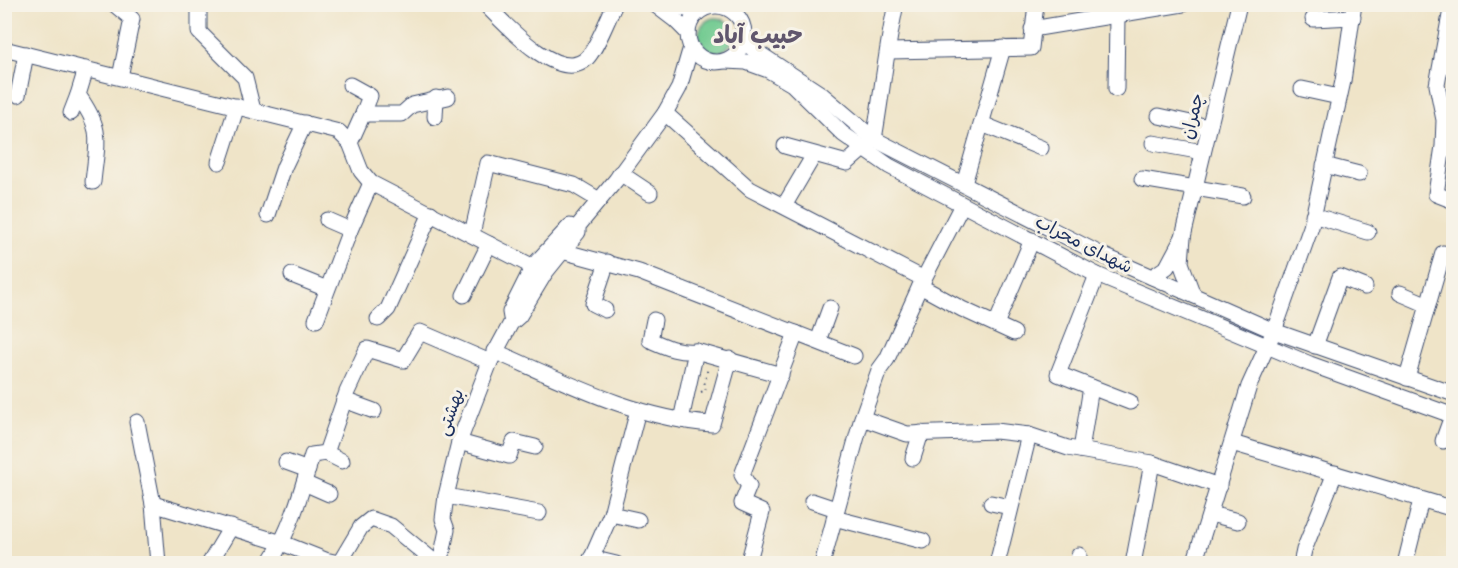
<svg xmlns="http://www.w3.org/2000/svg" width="1458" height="568" viewBox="0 0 1458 568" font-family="Sriracha,'Playpen Sans Arabic',sans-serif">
  <rect width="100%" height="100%" fill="#f7f3e8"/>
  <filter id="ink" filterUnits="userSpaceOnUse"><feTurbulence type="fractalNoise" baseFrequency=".0167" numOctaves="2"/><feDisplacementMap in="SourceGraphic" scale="12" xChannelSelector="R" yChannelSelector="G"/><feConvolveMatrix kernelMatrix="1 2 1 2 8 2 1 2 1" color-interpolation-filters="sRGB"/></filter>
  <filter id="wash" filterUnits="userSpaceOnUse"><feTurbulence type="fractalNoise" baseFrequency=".008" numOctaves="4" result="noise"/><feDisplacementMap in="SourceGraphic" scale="24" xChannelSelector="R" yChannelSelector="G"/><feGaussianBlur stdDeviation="1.35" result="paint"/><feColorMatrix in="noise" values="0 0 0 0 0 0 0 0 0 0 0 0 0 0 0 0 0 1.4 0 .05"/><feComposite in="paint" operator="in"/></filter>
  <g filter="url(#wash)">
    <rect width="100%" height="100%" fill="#efe4c8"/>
    <circle fill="#71ca90" stroke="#467c77" stroke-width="1.5" cx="716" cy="35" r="17"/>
  </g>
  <g filter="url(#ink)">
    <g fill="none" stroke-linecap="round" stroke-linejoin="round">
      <defs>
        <g id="minor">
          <polyline points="114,4 132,19 120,77"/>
          <polyline points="199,4 199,32 245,78 253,110"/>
          <path d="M485,4C504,23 560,86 587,58C597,48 608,18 615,4"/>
          <polyline points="654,4 675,20 688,33"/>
          <polyline points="664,4 698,12"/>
          <polyline points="1452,4 1437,85 1444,120 1443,146 1436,194 1454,201"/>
          <circle cx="716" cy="34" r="28"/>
          <polyline points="1313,19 1353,17"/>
          <polyline points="1032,29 1183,4"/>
          <polyline points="743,41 754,50 821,94 874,139 1102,255 1274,331 1454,394"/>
          <polyline points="4,49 339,132 350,143 361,171 371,183 545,273"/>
          <polyline points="889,51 1031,48 1036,4"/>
          <polyline points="725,61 746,62 768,70 792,84 843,134 889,166 1097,275 1310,364 1454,416"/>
          <path d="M86,69L78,95C104,131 97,141 93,182"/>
          <polyline points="350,85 370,96 363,114"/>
          <polyline points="1116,89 1117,15"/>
          <polyline points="1302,89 1339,97"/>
          <polyline points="18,95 26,54"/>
          <polyline points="71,113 78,95"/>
          <polyline points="665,113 750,189 924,279"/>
          <polyline points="1159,116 1209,127"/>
          <polyline points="435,117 436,98"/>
          <polyline points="982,124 1041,148"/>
          <path d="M874,139C882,94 886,49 896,4"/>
          <polyline points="350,143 363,114 402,114 412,105 448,97"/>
          <polyline points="1153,143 1203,152"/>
          <polyline points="785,146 847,163 863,149"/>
          <polyline points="219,162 237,106"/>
          <polyline points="1324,165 1359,174"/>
          <polyline points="620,173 650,193"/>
          <polyline points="1142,179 1243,196"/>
          <polyline points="964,184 1003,48"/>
          <polyline points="784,206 814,155"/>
          <polyline points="268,215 284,167 305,123"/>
          <polyline points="1313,215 1368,232"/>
          <polyline points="327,220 350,230"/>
          <polyline points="472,234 488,163 574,185 599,200"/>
          <polyline points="1183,237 1239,4"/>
          <polyline points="562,251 639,272 854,356"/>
          <polyline points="292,275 327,289"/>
          <polyline points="1097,275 1058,374 1130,402"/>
          <polyline points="1152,277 1167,267 1183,237 1181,263 1193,295"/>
          <polyline points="920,286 962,309 1014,333"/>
          <polyline points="1400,293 1428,305"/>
          <polyline points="464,295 489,244"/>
          <polyline points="605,310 593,304 607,262"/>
          <polyline points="511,318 510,312 533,266 570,226"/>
          <polyline points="378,319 388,309 431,213"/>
          <polyline points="316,320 350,230 371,183"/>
          <path d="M654,320L650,340C666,347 678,353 696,351L781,375"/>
          <polyline points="996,324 1032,240"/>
          <polyline points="818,341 830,308"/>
          <polyline points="1315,346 1340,277 1365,287"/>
          <path d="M494,351C563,381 636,419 712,424L730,359"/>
          <polyline points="1407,378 1443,253"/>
          <polyline points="344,400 374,411"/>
          <polyline points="862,418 907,434 996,431 1029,435 1068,448 1152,463 1219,486"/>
          <polyline points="681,420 696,351"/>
          <polyline points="137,422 153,504 158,564"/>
          <polyline points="1443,441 1452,416"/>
          <polyline points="459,442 509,456 514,442 535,447"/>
          <polyline points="1232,443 1454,509"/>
          <polyline points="1081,450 1091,387"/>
          <polyline points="326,453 342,461"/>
          <polyline points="913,458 921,433"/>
          <polyline points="286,462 308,470"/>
          <polyline points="304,483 329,494"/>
          <polyline points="446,496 539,513"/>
          <polyline points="812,501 836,509"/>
          <polyline points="991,503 1010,507"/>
          <polyline points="153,504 282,543 325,560 343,564"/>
          <polyline points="611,514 638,520"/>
          <polyline points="1210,514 1238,521"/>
          <polyline points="834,518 923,541"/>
          <polyline points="591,558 616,564"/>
          <polyline points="209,564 231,527"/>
          <path d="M269,564C291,530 301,493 312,455L326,453L347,392L367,349L403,360L420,332L490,362"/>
          <polyline points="339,564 361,527 371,519 391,526 431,559"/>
          <polyline points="440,564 447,530 443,519 446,496 459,442 490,362 511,323 519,316 545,273 578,232 578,226 616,180 665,113 679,88 691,47"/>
          <polyline points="589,564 611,514 638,410"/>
          <polyline points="748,564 762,512 742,503 749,486 742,475 796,333"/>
          <polyline points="822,564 862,418 879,370 887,359 920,286 962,205"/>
          <polyline points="997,564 1029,435"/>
          <polyline points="1077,564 1079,555"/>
          <polyline points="1133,564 1152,463"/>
          <polyline points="1194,564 1249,386 1274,331 1311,227 1343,81 1354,4"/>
          <polyline points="1301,564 1304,550 1335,473"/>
          <polyline points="1405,564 1421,500"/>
        </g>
      </defs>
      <use href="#minor" stroke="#3b4a6e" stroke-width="17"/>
      <polyline stroke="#3b4a6e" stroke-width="2" stroke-dasharray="1.5 4.5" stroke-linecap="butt" points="701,392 706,390 704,386 708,367"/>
      <use href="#minor" stroke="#fff" stroke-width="15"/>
    </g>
  </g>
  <g text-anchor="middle" stroke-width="6" stroke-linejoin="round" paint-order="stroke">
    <g font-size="18" fill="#1b2f5e" stroke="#f7f3e8">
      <text transform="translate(1192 116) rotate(-76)" y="6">چمران</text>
      <text transform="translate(1084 244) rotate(27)" y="6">شهدای محراب</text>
      <text transform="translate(450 412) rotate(-70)" y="6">بهشتی</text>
    </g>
    <g font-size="24" font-weight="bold" fill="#60566d" stroke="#f7f3e8">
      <text x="758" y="43">حبیب آباد</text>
    </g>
  </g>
  <rect width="1458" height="568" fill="none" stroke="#f7f3e8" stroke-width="24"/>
</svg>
